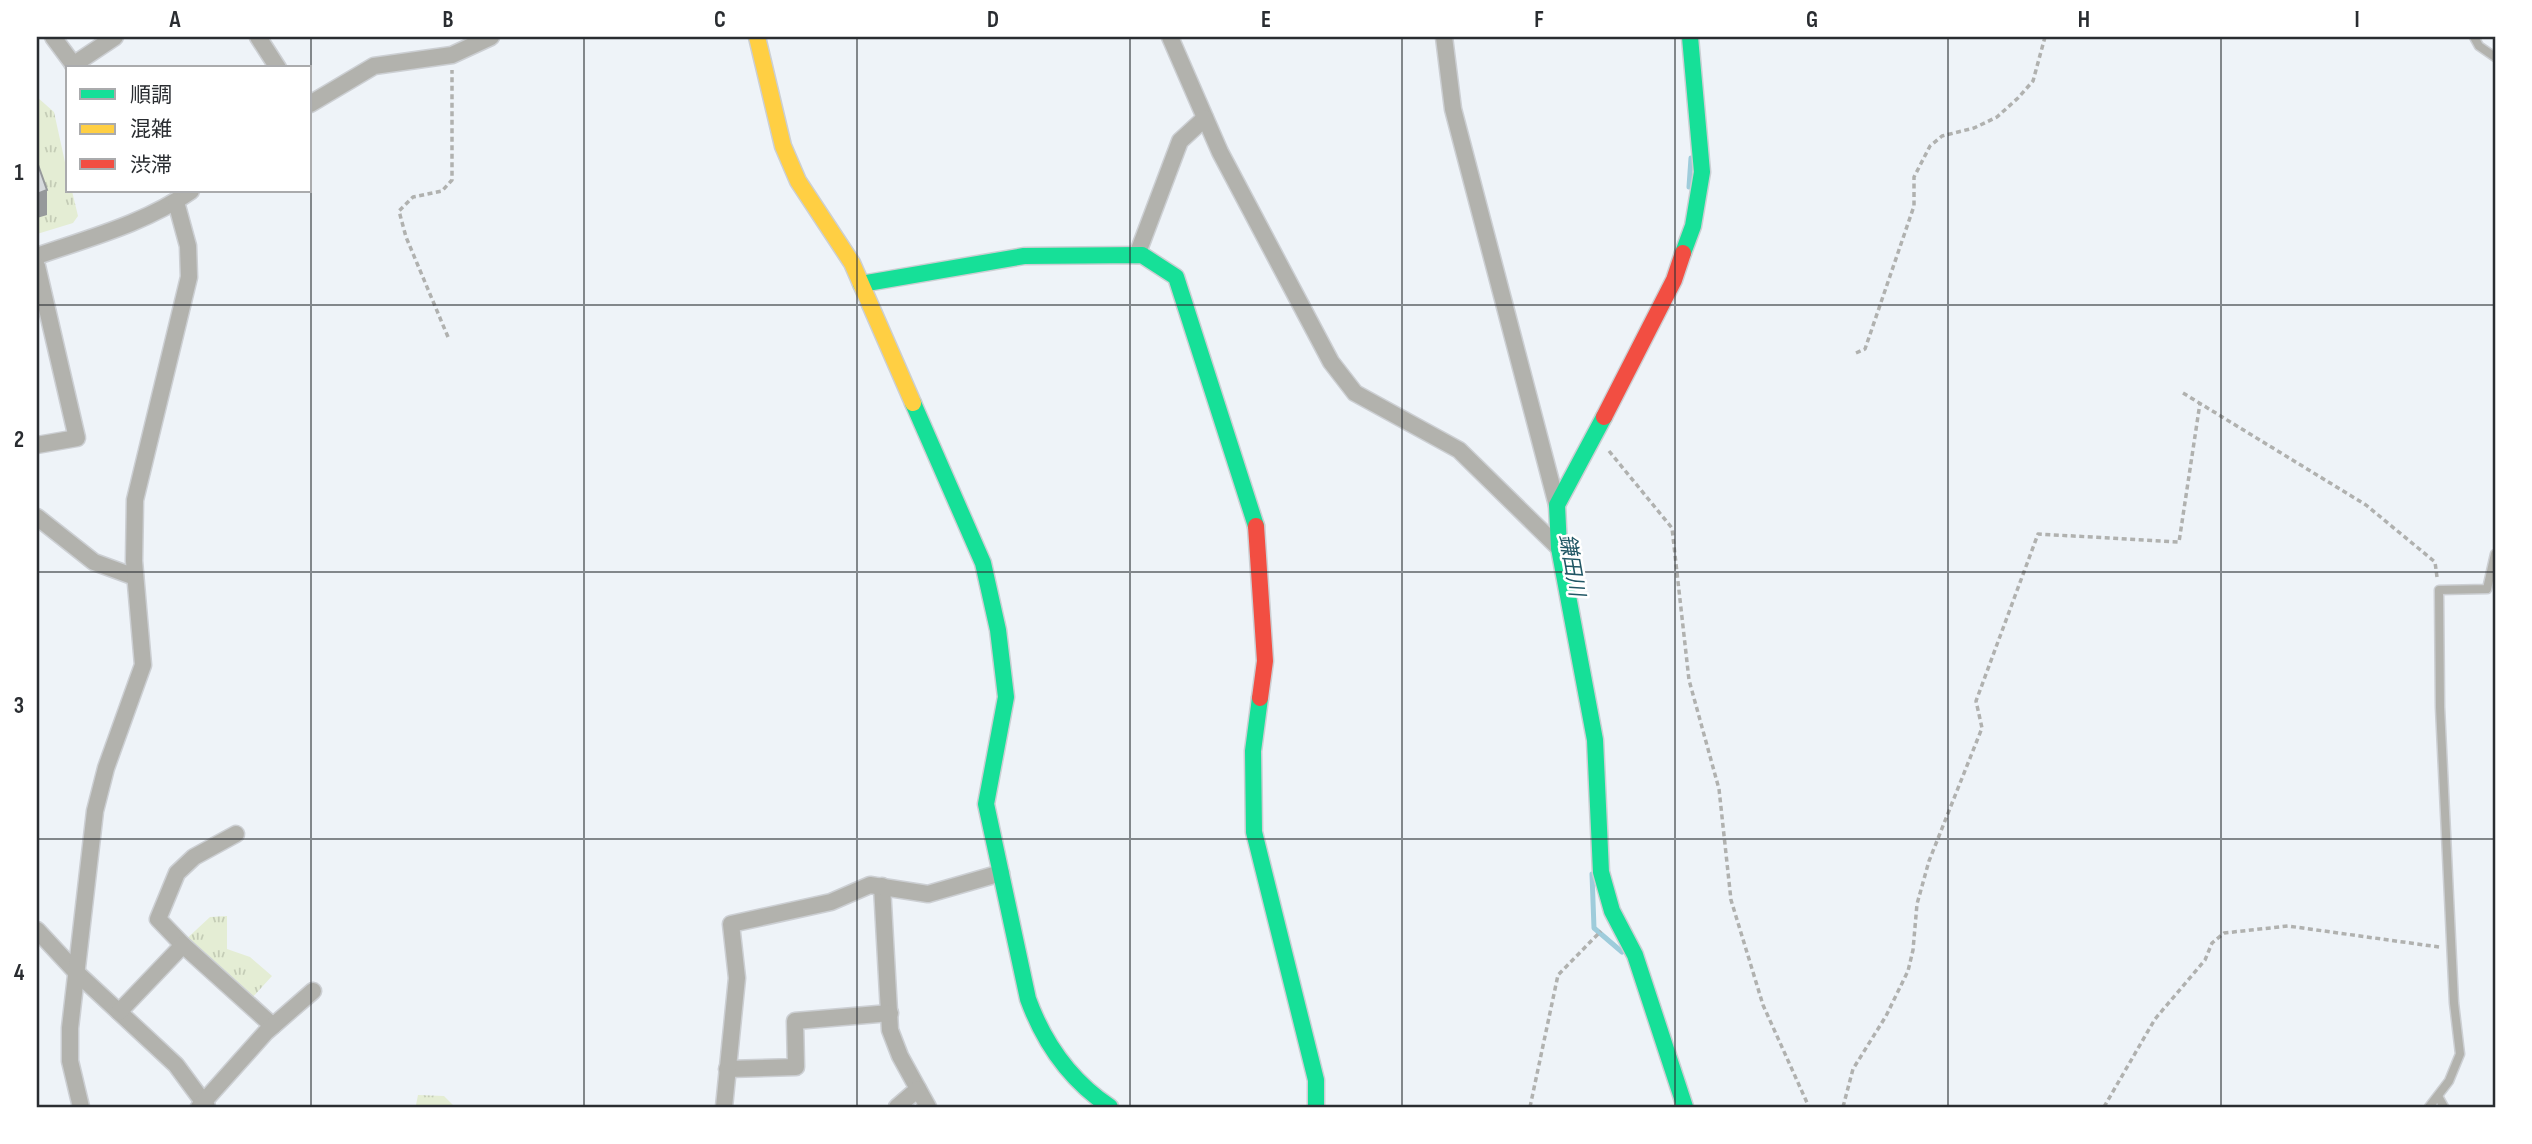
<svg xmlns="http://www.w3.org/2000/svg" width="2532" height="1144" viewBox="0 0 2532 1144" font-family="'Sofia Sans Condensed','Noto Sans JP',sans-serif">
  <defs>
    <pattern id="park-tufts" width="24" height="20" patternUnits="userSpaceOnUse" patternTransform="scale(1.75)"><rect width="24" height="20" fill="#e4edd4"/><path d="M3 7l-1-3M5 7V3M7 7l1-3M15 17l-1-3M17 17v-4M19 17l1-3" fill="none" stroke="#c4ccb6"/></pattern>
  </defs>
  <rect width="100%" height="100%" fill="#eef3f8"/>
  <g fill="url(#park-tufts)">
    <polygon points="37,97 54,112 68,176 68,191 72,191 78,216 73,223 37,234"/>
    <polygon points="227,916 227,949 250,957 272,976 251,999 182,943 210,917"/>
    <polygon points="418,1095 444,1096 455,1107 410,1107 416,1105"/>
  </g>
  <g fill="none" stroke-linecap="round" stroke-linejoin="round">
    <g stroke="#9eccdb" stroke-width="5">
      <polyline points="1689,187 1691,158"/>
      <polyline points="1592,874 1594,928 1622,952"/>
    </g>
    <defs>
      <g id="lane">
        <polyline points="2474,37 2479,46 2495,57"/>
        <polyline points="2439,1098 2444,1107"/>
        <polyline points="2429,1107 2449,1081 2460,1054 2454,1003 2440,707 2439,590 2487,589 2495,554"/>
      </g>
      <g id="street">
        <polyline points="53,37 76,68"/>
        <polyline points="258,37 278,68"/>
        <polyline points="1170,37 1220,152 1331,362 1355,393 1459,450 1559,548"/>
        <polyline points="1444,37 1453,109 1557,505"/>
        <polyline points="73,65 115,37"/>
        <polyline points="310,104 374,66 452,55 491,37"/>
        <polyline points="1137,255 1180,141 1205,118"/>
        <path d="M37,256C89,238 146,223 191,191"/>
        <polyline points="37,266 77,438 37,445"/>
        <polyline points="37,517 94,562 135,577"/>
        <polyline points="882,886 890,1030 900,1056 928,1107"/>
        <polyline points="37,930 76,972 176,1065 207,1107"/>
        <polyline points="183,945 158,919 177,873 194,857 236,834"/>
        <polyline points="119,1012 183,945 273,1026"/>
        <polyline points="727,1069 796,1067 795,1021 890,1013"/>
        <polyline points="81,1107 70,1061 70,1028 95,811 106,768 143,665 134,561 135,500 189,277 188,246 176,202"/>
        <polyline points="199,1107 266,1032 313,991"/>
        <polyline points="724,1107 737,978 731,924 831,902 870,885 928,894 1001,873"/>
        <polyline points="897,1107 918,1089"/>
      </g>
      <g id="fast">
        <polyline points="1683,253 1693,226 1702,172 1690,37"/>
        <polyline points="861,284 1024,256 1142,255 1176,277 1256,526"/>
        <path d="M913,403L983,563L998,630L1006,697L986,804L1028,999C1044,1043 1071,1081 1110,1107"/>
        <polyline points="1604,417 1557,505 1559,548 1595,740 1601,872 1612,911 1635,955 1685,1107"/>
        <polyline points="1260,698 1253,751 1254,832 1316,1080 1316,1107"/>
      </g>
      <polyline id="slow" points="757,37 783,146 798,181 852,263 913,403"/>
      <g id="jam">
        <polyline points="1604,417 1674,280 1683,253"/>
        <polyline points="1256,526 1265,661 1260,698"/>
      </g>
    </defs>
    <use href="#lane" stroke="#cccfd3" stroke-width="11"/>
    <use href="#street" stroke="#cccfd3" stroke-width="19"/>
    <use href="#fast" stroke="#cccfd3" stroke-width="19"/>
    <use href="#slow" stroke="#cccfd3" stroke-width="19"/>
    <use href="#jam" stroke="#cccfd3" stroke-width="19"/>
    <g stroke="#b0b1af" stroke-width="3.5" stroke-dasharray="5 3.5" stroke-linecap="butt">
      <polyline points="448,337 406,237 399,211 413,197 442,191 452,180 452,70"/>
      <polyline points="1856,353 1865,349 1914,206 1914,177 1930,146 1942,136 1974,128 1997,117 2018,98 2033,81 2045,37"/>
      <polyline points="2183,393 2366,505 2435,562 2437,577"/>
      <polyline points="1609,451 1672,528 1689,680 1719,789 1731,900 1763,1005 1809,1107"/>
      <polyline points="1530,1107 1558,975 1601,931"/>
      <polyline points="1843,1107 1853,1069 1886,1016 1908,971 1913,950 1917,904 1929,861 1982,728 1976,701 2038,534 2179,542 2200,403"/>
      <polyline points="2104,1107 2155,1019 2205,960 2212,943 2224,933 2288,926 2439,947"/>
    </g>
    <use href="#lane" stroke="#b2b2ad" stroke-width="8"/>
    <use href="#street" stroke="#b2b2ad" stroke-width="16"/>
    <use href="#fast" stroke="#16e098" stroke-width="16"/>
    <use href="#slow" stroke="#ffcf43" stroke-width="16"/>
    <use href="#jam" stroke="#f24e42" stroke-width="16"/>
  </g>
  <polygon fill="#96999b" points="47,190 47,215 37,218 37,194"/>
  <polygon fill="#d6dadd" stroke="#96999b" stroke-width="2" points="37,162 47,190 37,194"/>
  <path fill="none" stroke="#2a2d31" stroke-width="2" stroke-opacity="0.55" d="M311,37V1107M584,37V1107M857,37V1107M1130,37V1107M1402,37V1107M1675,37V1107M1948,37V1107M2221,37V1107M37,305H2495M37,572H2495M37,839H2495"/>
  <g text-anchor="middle" stroke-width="5" stroke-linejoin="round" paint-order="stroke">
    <g font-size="21" font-style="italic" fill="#215765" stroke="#fff">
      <text transform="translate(1572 565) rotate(80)" y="7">鎌田川</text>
    </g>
  </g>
  <rect width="2532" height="1144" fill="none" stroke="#ffffff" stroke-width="77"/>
  <rect x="66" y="66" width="245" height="126" fill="#ffffff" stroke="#aaabad" stroke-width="2"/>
  <rect x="80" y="89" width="35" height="10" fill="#16e098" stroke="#aaabad" stroke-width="2"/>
  <text x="130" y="102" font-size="21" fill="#2a2d31">順調</text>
  <rect x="80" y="124" width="35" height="10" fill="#ffcf43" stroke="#aaabad" stroke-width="2"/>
  <text x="130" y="136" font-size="21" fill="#2a2d31">混雑</text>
  <rect x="80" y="159" width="35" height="10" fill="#f24e42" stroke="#aaabad" stroke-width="2"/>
  <text x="130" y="172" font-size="21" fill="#2a2d31">渋滞</text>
  <rect x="38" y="38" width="2456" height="1068" fill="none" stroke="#2a2d31" stroke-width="2.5"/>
  <g font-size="23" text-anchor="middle" font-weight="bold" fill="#2a2d31">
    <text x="175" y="27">A</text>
    <text x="448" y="27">B</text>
    <text x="720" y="27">C</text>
    <text x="993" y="27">D</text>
    <text x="1266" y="27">E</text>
    <text x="1539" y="27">F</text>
    <text x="1812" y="27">G</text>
    <text x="2084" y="27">H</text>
    <text x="2357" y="27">I</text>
    <text x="19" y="180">1</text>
    <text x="19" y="447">2</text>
    <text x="19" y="713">3</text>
    <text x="19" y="980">4</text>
  </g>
</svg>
